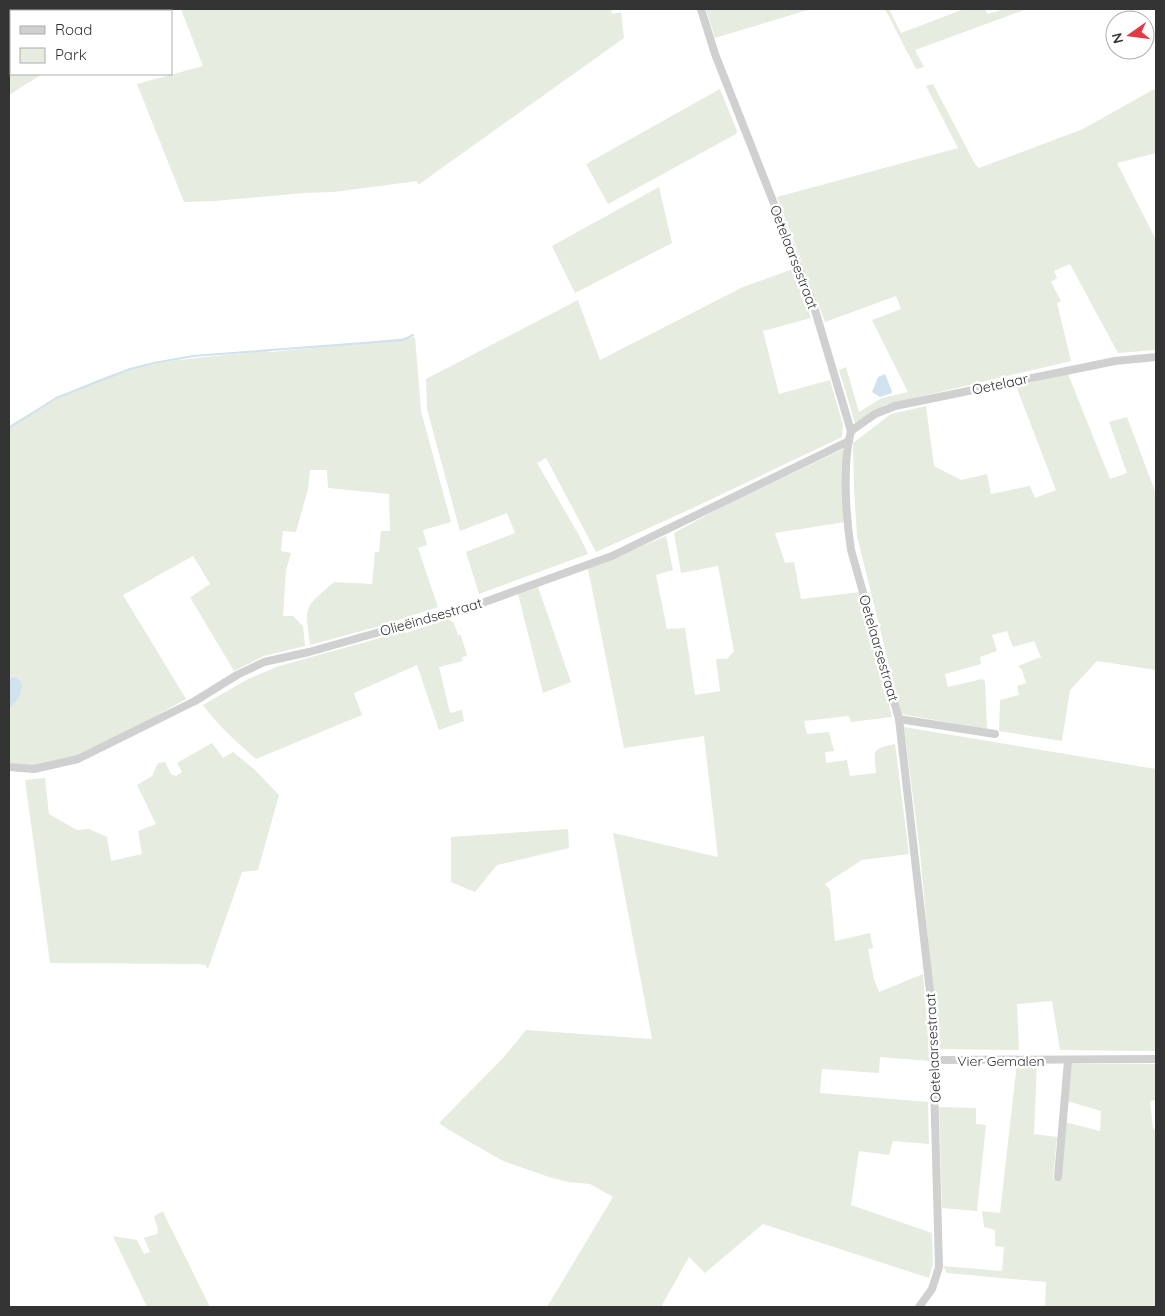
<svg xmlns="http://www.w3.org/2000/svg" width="1165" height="1316" viewBox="0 0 1165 1316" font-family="Quicksand,sans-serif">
  <rect width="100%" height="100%" fill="#fff"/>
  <g fill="#e6ecdf">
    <polygon points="181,9 611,9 612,14 621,12 624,38 418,185 417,181 334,192 305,193 214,201 184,202 137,84 203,66"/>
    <polygon points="706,9 811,9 715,38"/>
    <polygon points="885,9 889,9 901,33 964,9 985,9 988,14 1004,9 1027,9 915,50 924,67 916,69"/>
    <polygon points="9,24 11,27 11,74 42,74 9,95"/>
    <polygon points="933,84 975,164 979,168 1083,129 1156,88 1156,153 1117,163 1156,240 1156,350 1118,353 1070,264 1054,271 1057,278 1051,282 1061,301 1057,303 1071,361 885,405 862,422 855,423 839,370 846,367 859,412 882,398 908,392 872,320 901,309 896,296 825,322 777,197 958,148 926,86"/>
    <polygon points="720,89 737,131 736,134 608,204 586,164"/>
    <polygon points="659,187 672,243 575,293 552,246"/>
    <polygon points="793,269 811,318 763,331 779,394 830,380 843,425 842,437 695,507 596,552 546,458 537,463 579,535 588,554 479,594 466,552 515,533 507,513 460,531 427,409 426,379 578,300 600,360 743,287"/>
    <path d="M415,337L421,411L451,522L423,530L427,545L418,548L438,607L380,626L310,645C305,605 303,609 334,582L372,584L375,552H379L381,531H390L389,494L328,488L327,470H310L308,489L296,532L283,531L281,551L291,553L286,570L283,616H293L303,626L305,646L264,656L234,671L190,597L189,598L210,584L193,556L123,595L186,699L90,753L49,767L9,764V709L17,699L22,690L14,677L9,678V426C53,399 100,374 151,364C189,358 227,355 265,351L272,352Z"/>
    <polygon points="1068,374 1110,479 1127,473 1109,422 1127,417 1156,494 1156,670 1097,661 1070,690 1062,741 999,731 1000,700 1019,695 1017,686 1026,683 1022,670 1018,666 1041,657 1034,641 1013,647 1007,631 992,635 997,651 980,657 981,664 945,674 948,687 982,679 985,681 987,729 901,714 857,536 854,489 853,443 891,414 926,406 934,466 961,480 987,474 991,494 1030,486 1035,498 1056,490 1016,386"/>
    <path d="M843,449L845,522L775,533L785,563L794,562L801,599L861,592L892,717L851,722L849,716L804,721L807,734L829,732L834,751L825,752L826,763L847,760L850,776L876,773C874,750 871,749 895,744L909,854L862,860L825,884L830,890L835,941L870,933L873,948L868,949L874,979L879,992L923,974L929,1049V1061L880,1057L879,1073L822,1069L820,1093L928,1102L929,1144L893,1141L889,1155L859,1151L851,1205L932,1233L933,1264L929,1278L763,1224L705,1273L689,1257L661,1307H547L613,1197L590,1184L568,1182L552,1178L503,1161L449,1130L439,1123L503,1058L526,1030L652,1039L613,833L718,857L704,736L624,748L588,569L666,536L673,570L656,575L667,629L685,628L695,695L720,691L716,659H727L734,651L718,566L681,573L674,533L716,510Z"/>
    <polygon points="538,587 571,682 543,693 518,594"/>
    <path d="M448,619L454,623L458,635H461L467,656L462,657L463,661L439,667L450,713L462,710L464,721L439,730L417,665L354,693L362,715L256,759C237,742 218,726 203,705L248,679L279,666L405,631L406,633Z"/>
    <polygon points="904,727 1156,769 1156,1051 1060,1050 1052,1001 1017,1004 1019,1050 938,1049 920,852"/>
    <polygon points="212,743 223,758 233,752 254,769 279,795 258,870 242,872 208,969 205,965 199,964 50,963 25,780 45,778 49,814 77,830 89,829 107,837 111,861 142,854 138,831 156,824 137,785 152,776 158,763 165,762 171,774 176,776 182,772 177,763"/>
    <polygon points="568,829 569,848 497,865 475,892 451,882 451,837"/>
    <polygon points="1017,1063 1037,1063 1034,1134 1057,1137 1053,1179 1060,1180 1065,1122 1100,1131 1101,1111 1067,1101 1070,1064 1156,1064 1156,1100 1150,1101 1153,1128 1156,1131 1156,1307 1045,1307 1046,1282 947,1273 943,1266 1002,1271 1004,1247 995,1246 995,1230 984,1227 982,1211 1000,1213"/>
    <polygon points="939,1107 976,1108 976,1124 986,1125 977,1211 942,1208"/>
    <polygon points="163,1212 210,1307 147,1307 113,1236 137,1240 144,1254 150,1252 144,1238 157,1234 158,1229 154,1217 157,1214"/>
  </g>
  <g fill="#cfe2ee">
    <polygon points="885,374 892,391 892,393 880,397 872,392 878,377"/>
    <path d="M14,677C31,683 17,701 9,709V678Z"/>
  </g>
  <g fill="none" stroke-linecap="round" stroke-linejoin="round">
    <polyline stroke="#cfe2ee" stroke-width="2" points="9,428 56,398 130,369 154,363 193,356 403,340 413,335"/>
    <g stroke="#d0d0d0" stroke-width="8">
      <path d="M701,9L715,54L812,300L851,431C842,463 846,518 851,550L899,719L932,1009L939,1267L932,1289L919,1307"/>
      <polyline points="851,431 875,414 895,406 1115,361 1156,357"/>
      <polyline points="899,719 995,734"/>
      <polyline points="9,767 34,769 78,759 195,701 237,675 264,662 309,652 482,603 612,556 849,441"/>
      <polyline points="934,1060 1156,1059"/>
      <polyline points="1058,1177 1068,1061"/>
    </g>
  </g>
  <g text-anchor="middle" stroke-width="5" stroke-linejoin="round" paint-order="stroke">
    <g font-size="14" fill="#333" stroke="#fff">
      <text transform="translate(794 257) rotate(69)" y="5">Oetelaarsestraat</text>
      <text transform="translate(1000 384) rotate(-12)" y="5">Oetelaar</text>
      <text transform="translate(431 617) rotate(-16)" y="5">Olieëindsestraat</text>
      <text transform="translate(879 648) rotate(74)" y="5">Oetelaarsestraat</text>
      <text transform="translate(933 1048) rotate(-93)" y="5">Oetelaarsestraat</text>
      <text x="1001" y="1066">Vier Gemalen</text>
    </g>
  </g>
  <rect width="1165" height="1316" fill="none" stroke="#333333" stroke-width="20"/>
  <rect x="10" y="10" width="162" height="65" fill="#ffffff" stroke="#adadad"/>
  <rect x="20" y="26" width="25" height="8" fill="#d0d0d0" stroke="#adadad"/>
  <text x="55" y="35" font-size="15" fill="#333333">Road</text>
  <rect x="20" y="48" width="25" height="15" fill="#e6ecdf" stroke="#adadad"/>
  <text x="55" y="60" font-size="15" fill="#333333">Park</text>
  <g transform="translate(1130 35) rotate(256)"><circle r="24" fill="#ffffff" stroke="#adadad"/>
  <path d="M0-4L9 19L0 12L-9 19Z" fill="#e63946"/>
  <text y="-8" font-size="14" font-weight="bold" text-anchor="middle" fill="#333333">N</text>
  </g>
</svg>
